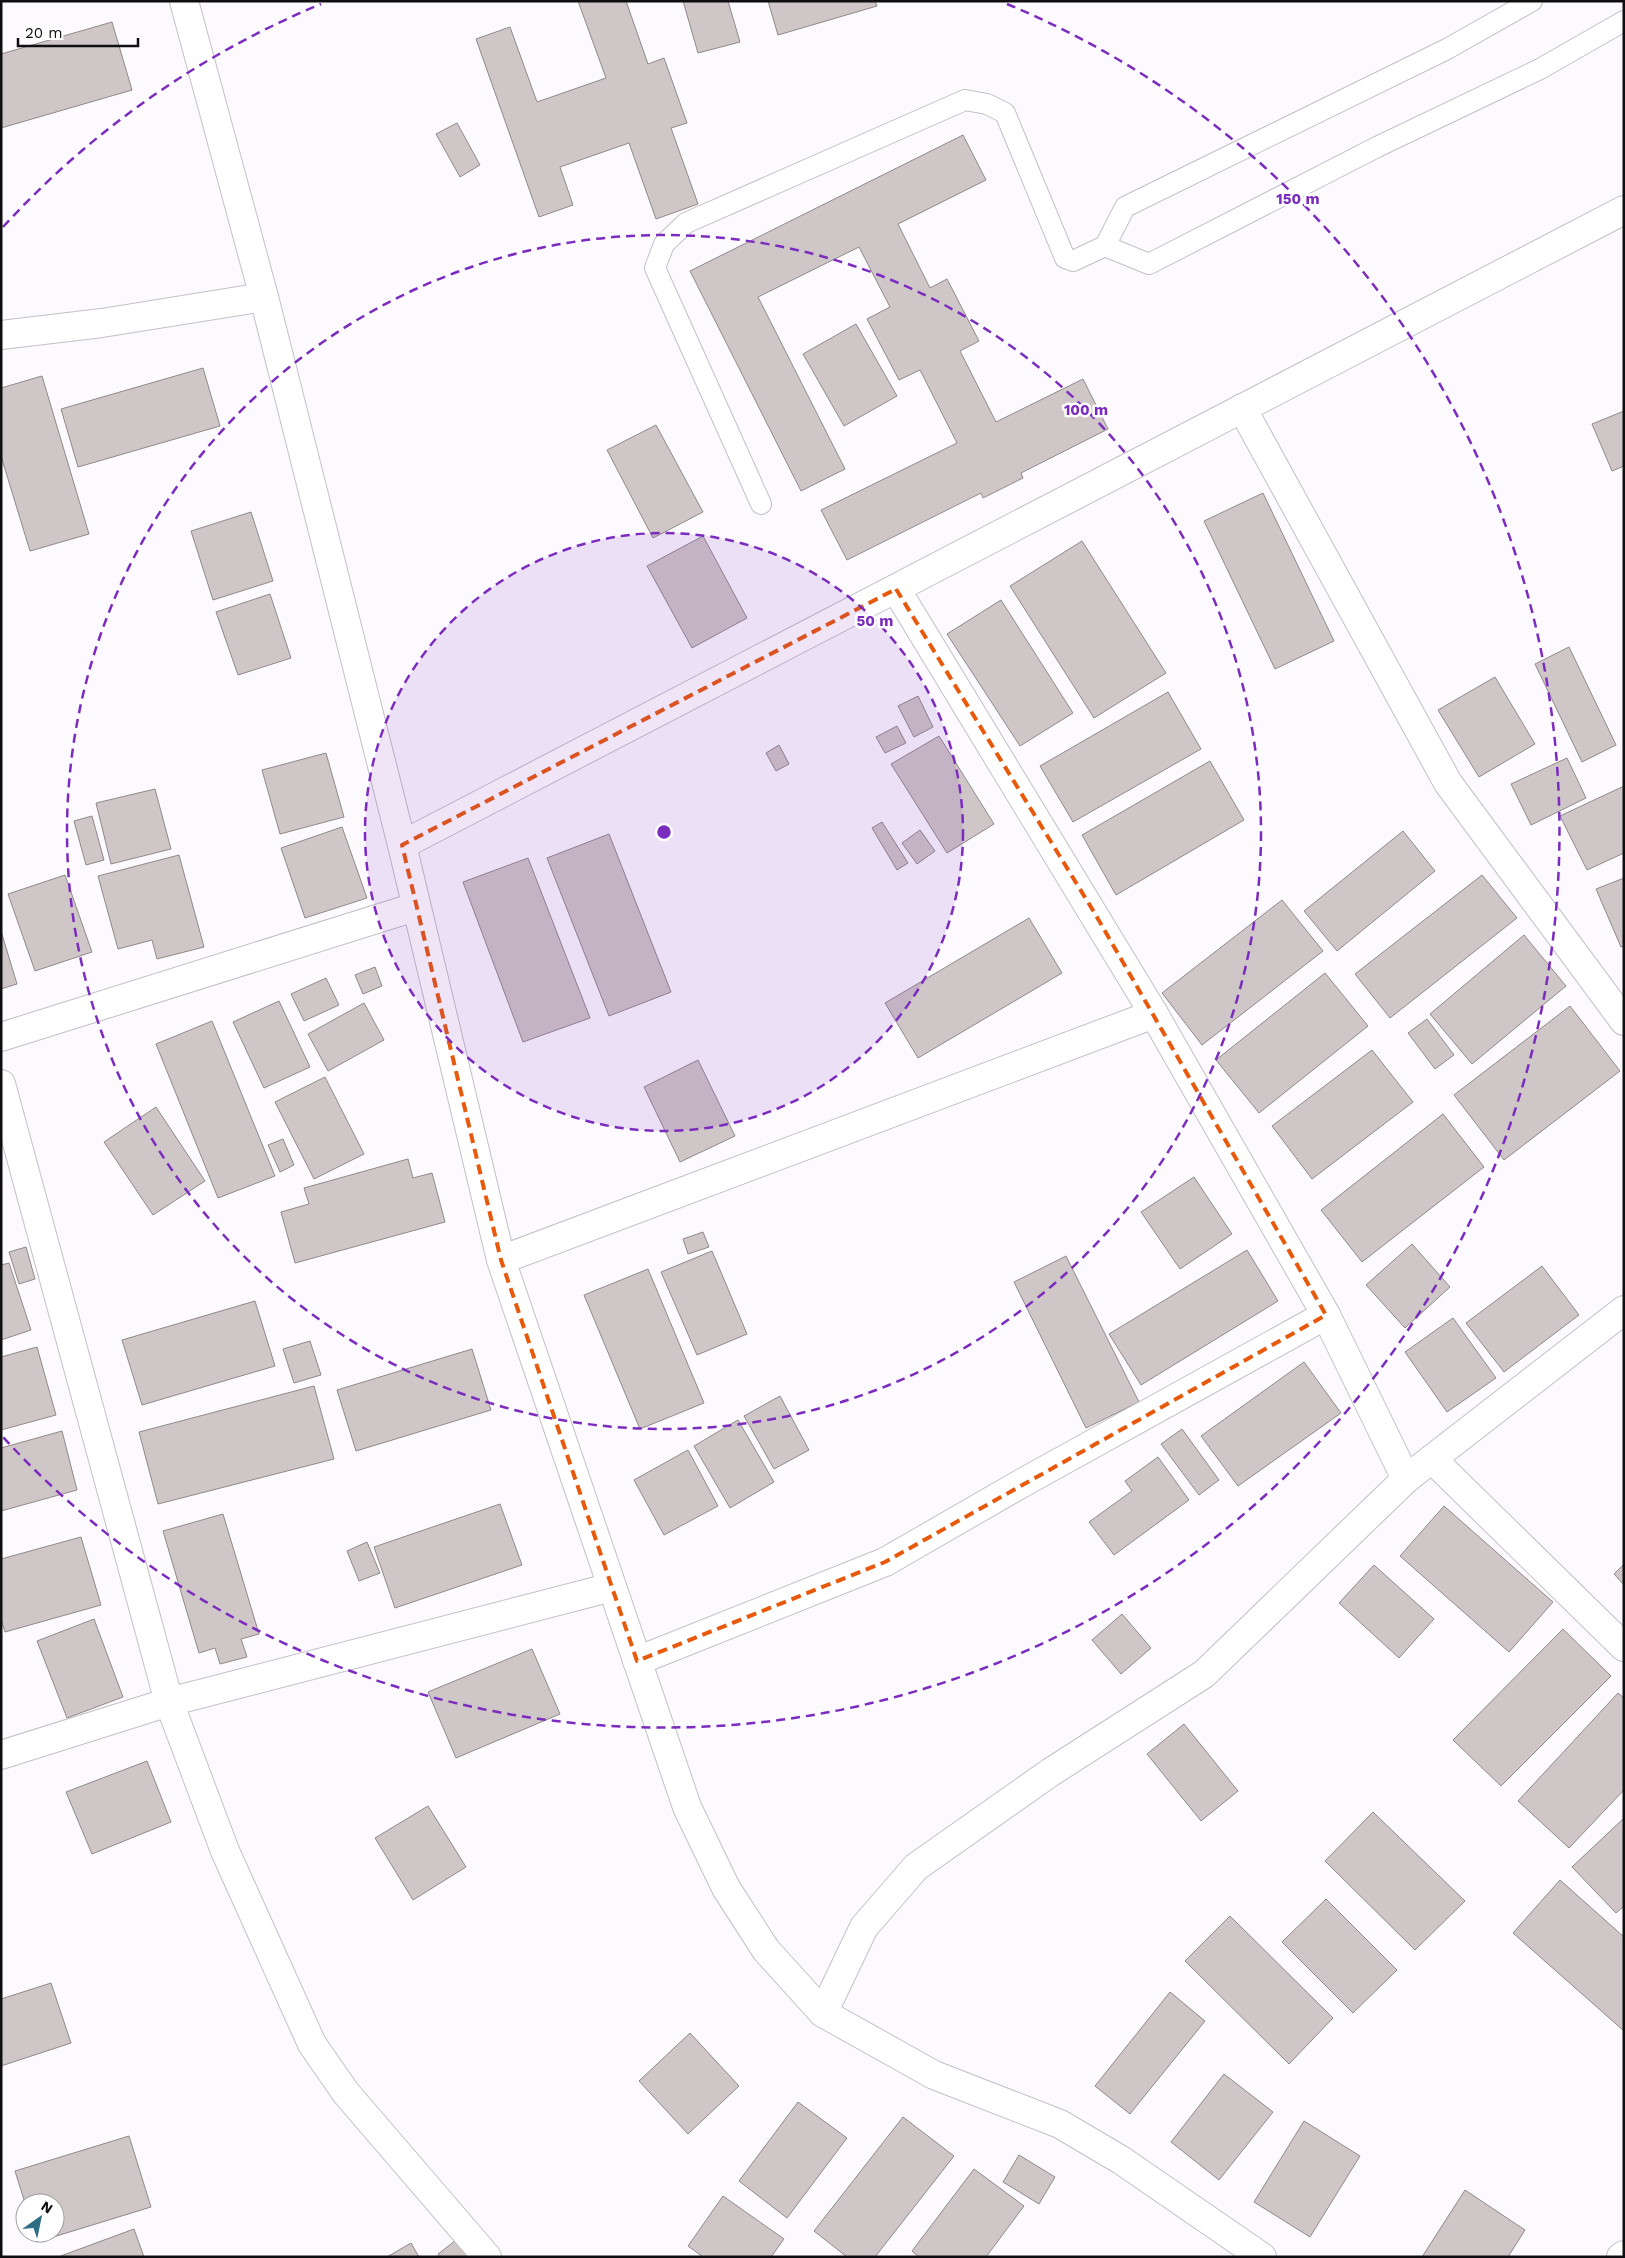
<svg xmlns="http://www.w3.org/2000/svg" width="1625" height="2258" viewBox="0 0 1625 2258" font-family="'Work Sans',sans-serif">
  <rect width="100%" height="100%" fill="#fcfafe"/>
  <g fill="#cfc7c7" stroke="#908988">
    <polygon points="578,1 626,1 648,64 664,58 687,123 671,128 698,204 656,219 629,143 560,167 573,205 539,217 476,39 510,27 537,102 606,78"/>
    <polygon points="683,1 728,1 740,42 698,53"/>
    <polygon points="768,1 875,1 877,6 778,35"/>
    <polygon points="112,22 132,90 1,128 1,54"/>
    <polygon points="457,123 480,165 460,177 436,134"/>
    <polygon points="963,135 986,180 898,224 930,288 947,279 979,341 960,351 996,422 1083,379 1108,429 1021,473 1023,478 983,498 981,493 847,560 821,510 957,443 920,370 899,380 867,319 890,307 859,247 758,297 845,469 801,491 690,271"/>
    <polygon points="856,324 897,396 844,426 803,354"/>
    <polygon points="203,368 220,426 78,467 61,409"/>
    <polygon points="42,376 89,534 30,551 1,456 1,388"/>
    <polygon points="1624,411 1624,466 1612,471 1592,424"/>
    <polygon points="656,425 703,512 653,538 607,450"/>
    <polygon points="1263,493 1334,641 1275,669 1204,521"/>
    <polygon points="251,512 273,581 213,600 191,531"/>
    <polygon points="703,536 747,618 692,648 647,566"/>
    <polygon points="1082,541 1166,673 1094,718 1010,586"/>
    <polygon points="270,594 291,658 238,675 216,612"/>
    <polygon points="1001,600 1073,713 1020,746 947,634"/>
    <polygon points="1569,647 1616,745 1582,762 1535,664"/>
    <polygon points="1495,677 1535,744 1479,777 1438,710"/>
    <polygon points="1168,692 1201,749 1073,822 1040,766"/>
    <polygon points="918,696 933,727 914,737 898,706"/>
    <polygon points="897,726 906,743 885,753 876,737"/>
    <polygon points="939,736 994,824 947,853 891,764"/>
    <polygon points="779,745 789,764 776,771 766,753"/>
    <polygon points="326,753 344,817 280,834 262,770"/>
    <polygon points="1567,758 1586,798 1531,825 1511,784"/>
    <polygon points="1210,761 1244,820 1116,895 1082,835"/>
    <polygon points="1624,786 1624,853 1587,870 1560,816"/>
    <polygon points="155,789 171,849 111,864 96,803"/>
    <polygon points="92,816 104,860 86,865 74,821"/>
    <polygon points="882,822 908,863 897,870 872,828"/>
    <polygon points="342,827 367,898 305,918 281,848"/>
    <polygon points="920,830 935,851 917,864 902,843"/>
    <polygon points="1403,831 1435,871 1337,951 1304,911"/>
    <polygon points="609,834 671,992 609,1016 547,858"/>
    <polygon points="179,855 204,947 157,959 152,940 118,949 98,876"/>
    <polygon points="528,858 590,1018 523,1042 463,882"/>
    <polygon points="65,875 92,952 35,971 8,894"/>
    <polygon points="1482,875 1517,918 1390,1018 1355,974"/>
    <polygon points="1624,878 1624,946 1621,947 1596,889"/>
    <polygon points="1282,900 1323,951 1202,1045 1162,993"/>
    <polygon points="1029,918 1062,973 918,1058 885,1003"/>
    <polygon points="1,931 17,984 1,989"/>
    <polygon points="1524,935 1566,986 1472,1064 1430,1014"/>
    <polygon points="375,967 382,986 363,994 355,975"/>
    <polygon points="1325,973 1368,1026 1259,1113 1216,1060"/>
    <polygon points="326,978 339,1005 304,1021 291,994"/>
    <polygon points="279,1001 310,1067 264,1088 233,1022"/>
    <polygon points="364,1003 384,1040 328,1071 308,1034"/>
    <polygon points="1570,1006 1620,1071 1504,1160 1454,1095"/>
    <polygon points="1427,1019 1454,1055 1435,1069 1408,1033"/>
    <polygon points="212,1021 275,1176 218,1198 156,1044"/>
    <polygon points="1372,1050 1413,1102 1312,1179 1272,1126"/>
    <polygon points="698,1060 735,1136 680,1162 644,1087"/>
    <polygon points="325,1077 364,1154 314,1179 275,1102"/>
    <polygon points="156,1107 205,1181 153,1215 104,1142"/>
    <polygon points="1443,1114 1484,1167 1362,1262 1321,1210"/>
    <polygon points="283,1139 294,1165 280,1172 268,1145"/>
    <polygon points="408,1159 413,1178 432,1173 445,1222 295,1263 281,1212 309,1204 304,1188"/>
    <polygon points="1194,1177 1232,1234 1180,1269 1141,1212"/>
    <polygon points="703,1232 709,1247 688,1254 683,1239"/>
    <polygon points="1412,1244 1450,1287 1405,1328 1366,1285"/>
    <polygon points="26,1247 35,1279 19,1284 9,1252"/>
    <polygon points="1247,1250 1278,1301 1141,1385 1109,1334"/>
    <polygon points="712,1251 747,1334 697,1355 661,1272"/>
    <polygon points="1066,1256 1139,1402 1086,1428 1014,1282"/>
    <polygon points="9,1263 31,1330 1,1340 1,1265"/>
    <polygon points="1542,1266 1579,1315 1504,1372 1466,1323"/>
    <polygon points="648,1269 704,1403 640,1429 584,1295"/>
    <polygon points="255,1301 275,1366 142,1405 122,1340"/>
    <polygon points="1453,1318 1496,1378 1447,1412 1405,1352"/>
    <polygon points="310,1341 321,1375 294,1383 283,1349"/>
    <polygon points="37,1347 56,1415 1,1430 1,1357"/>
    <polygon points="472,1349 491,1410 356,1451 337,1390"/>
    <polygon points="1304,1362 1341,1413 1238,1486 1201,1436"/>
    <polygon points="314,1386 334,1459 158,1504 139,1432"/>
    <polygon points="780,1396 809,1450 774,1469 744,1416"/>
    <polygon points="738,1420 774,1482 730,1508 694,1446"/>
    <polygon points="1182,1429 1219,1480 1199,1495 1161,1444"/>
    <polygon points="62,1431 77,1490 1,1511 1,1448"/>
    <polygon points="688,1450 718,1506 664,1535 634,1480"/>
    <polygon points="1158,1457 1189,1500 1114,1555 1089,1522 1132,1491 1125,1481"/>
    <polygon points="500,1504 522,1565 395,1608 374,1547"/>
    <polygon points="1444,1506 1553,1602 1509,1652 1400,1556"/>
    <polygon points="223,1514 259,1634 241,1639 247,1657 220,1664 215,1648 199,1653 163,1531"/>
    <polygon points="81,1537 101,1605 5,1632 1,1619 1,1559"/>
    <polygon points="367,1542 380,1573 359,1581 347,1551"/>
    <polygon points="1624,1564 1624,1585 1614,1574"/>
    <polygon points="1374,1565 1434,1619 1399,1658 1339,1603"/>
    <polygon points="1122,1614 1151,1648 1121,1674 1092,1640"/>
    <polygon points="94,1619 123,1697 67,1718 37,1641"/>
    <polygon points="1563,1629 1611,1676 1501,1786 1453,1740"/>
    <polygon points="532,1649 560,1714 456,1758 428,1692"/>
    <polygon points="1618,1693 1624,1698 1624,1790 1569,1848 1518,1801"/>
    <polygon points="1184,1724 1238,1791 1201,1821 1147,1754"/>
    <polygon points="147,1761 171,1822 92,1854 66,1792"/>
    <polygon points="428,1806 466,1867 413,1900 375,1838"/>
    <polygon points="1373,1812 1465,1901 1415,1950 1325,1861"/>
    <polygon points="1624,1818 1624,1906 1616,1913 1572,1867"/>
    <polygon points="1560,1880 1624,1937 1624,2031 1513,1933"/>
    <polygon points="1326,1899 1397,1970 1353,2013 1282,1942"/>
    <polygon points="1230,1916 1333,2018 1289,2064 1185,1961"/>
    <polygon points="51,1983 71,2043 1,2066 1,1999"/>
    <polygon points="1170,1992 1205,2021 1130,2114 1095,2086"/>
    <polygon points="690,2033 739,2086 688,2134 639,2081"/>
    <polygon points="1224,2074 1273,2112 1219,2180 1171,2142"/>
    <polygon points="798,2102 847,2138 787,2218 739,2181"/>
    <polygon points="903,2117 954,2156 875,2257 847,2257 814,2231"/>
    <polygon points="1304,2121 1360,2156 1310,2237 1254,2202"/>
    <polygon points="129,2136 151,2207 37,2242 35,2233 55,2233 55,2203 25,2203 15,2171"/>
    <polygon points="1019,2155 1055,2177 1039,2204 1003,2182"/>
    <polygon points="974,2169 1024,2206 986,2257 919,2257 912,2251"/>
    <polygon points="1465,2190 1525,2230 1508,2257 1422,2257"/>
    <polygon points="723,2196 784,2239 771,2257 703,2257 688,2246"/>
    <polygon points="134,2229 144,2257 58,2257"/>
    <polygon points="460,2237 475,2257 440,2257 438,2254"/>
    <polygon points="411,2243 419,2257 387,2257"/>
  </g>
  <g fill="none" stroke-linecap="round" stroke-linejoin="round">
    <defs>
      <g id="lane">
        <polyline points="1105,246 1149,264 1377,147 1540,69 1624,21"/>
        <polyline points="761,504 655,268 664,244 686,223 965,100 987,104 1005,113 1065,258 1073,261 1105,246 1125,207 1447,49 1532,1"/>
      </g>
      <g id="street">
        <polyline points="184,1 264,297 402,845"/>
        <polyline points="1,335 102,323 264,297"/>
        <polyline points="1242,408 1448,783 1624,1021"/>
        <polyline points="1,1037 415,907"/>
        <polyline points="1,1084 169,1702 225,1851 312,2044 346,2093 487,2257"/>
        <polyline points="501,1260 1154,1014"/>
        <polyline points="1432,1459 1624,1647"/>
        <polyline points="1406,1479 1624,1310"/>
        <polyline points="637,1661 885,1562 1024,1482 1326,1315"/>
        <polyline points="1,1755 169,1702 612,1587"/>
        <polyline points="823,2013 864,1927 916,1867 1051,1772 1204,1674 1406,1479 1326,1315 1154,1014 896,589"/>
        <polyline points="1262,2257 1121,2160 1060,2124 934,2075 823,2013 766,1950 726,1888 687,1807 501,1260 402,845 1624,210"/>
        <polyline points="1621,2257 1624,2255"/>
      </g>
    </defs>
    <use href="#lane" stroke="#c3c0c6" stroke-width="22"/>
    <use href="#street" stroke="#c3c0c6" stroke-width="30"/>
    <use href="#lane" stroke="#fff" stroke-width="20"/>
    <use href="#street" stroke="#fff" stroke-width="28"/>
  </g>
  <path fill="none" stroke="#e8590c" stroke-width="4" stroke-dasharray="10 6" stroke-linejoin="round" d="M896,589L1094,912L1326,1315L885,1562L637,1661L501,1260L402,845Z"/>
  <circle cx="664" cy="832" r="299" fill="#7b2cbf" fill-opacity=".12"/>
  <g fill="none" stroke="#7b2cbf" stroke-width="2.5" stroke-dasharray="9 6">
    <circle cx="664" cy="832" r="299"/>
    <circle cx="664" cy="832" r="597"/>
    <path d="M3 227A896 896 0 0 1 321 4M1007 4A896 896 0 1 1 3 1437"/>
  </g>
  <circle cx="664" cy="832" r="8" fill="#7b2cbf" stroke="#fff" stroke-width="2.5"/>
  <g font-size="15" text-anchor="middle" font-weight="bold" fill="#7b2cbf" stroke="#fff" stroke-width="5" stroke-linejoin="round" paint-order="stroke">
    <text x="1298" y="204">150 m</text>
    <text x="1086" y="415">100 m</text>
    <text x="875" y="626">50 m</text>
  </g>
  <rect width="1625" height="2258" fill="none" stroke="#0f0e10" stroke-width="5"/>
  <g transform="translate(40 2218) rotate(33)"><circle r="24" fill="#ffffff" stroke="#9f9f9f"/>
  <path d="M0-4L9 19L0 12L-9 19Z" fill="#2e6e83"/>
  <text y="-8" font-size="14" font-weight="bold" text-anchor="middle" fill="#0f0e10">N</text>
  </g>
  <path d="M18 38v8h120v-8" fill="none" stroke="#0f0e10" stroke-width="2.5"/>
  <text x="25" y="38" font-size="15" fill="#0f0e10" stroke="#ffffff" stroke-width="4" paint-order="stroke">20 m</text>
</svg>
